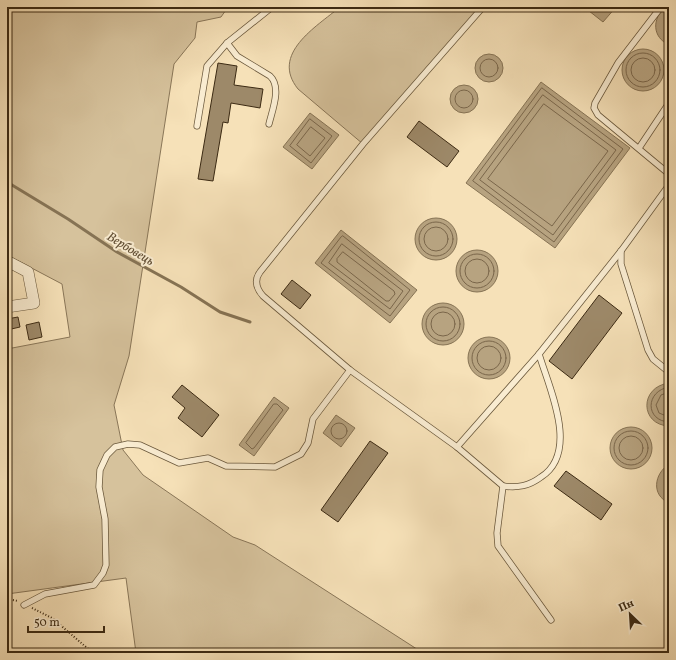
<svg xmlns="http://www.w3.org/2000/svg" width="676" height="660" viewBox="0 0 676 660" font-family="Vollkorn,serif">
  <rect width="100%" height="100%" fill="#f6e1b8"/>
  <filter id="stains"><feTurbulence type="fractalNoise" baseFrequency=".005" numOctaves="4"/><feColorMatrix values="0 0 0 0 .2 0 0 0 0 .09 0 0 0 0 .02 0 0 0 .5 -.17"/></filter>
  <radialGradient id="worn" r=".72"><stop offset=".6" stop-color="#630" stop-opacity="0"/><stop offset="1" stop-color="#630" stop-opacity=".3"/></radialGradient>
  <g fill="#d6c29c" stroke="#897658">
    <polygon points="7,7 228,7 221,17 197,22 195,38 174,64 129,356 114,405 123,450 143,475 233,537 255,545 423,653 136,653 126,578 7,594 7,349 70,337 62,284 7,255"/>
    <path d="M340,7H483L363,144L298,89C270,54 316,27 340,7Z"/>
  </g>
  <g fill="#b7a380" stroke="#867354">
    <polygon points="584,7 616,7 603,22"/>
    <path d="M665,7H669V45C652,37 652,19 665,7Z"/>
    <circle cx="643" cy="70" r="21"/>
    <circle cx="489" cy="68" r="14"/>
    <polygon points="541,82 630,148 555,248 466,183"/>
    <circle cx="464" cy="99" r="14"/>
    <polygon points="310,113 339,135 312,169 283,147"/>
    <circle cx="436" cy="239" r="21"/>
    <polygon points="341,230 417,290 390,323 315,263"/>
    <circle cx="477" cy="271" r="21"/>
    <circle cx="443" cy="324" r="21"/>
    <circle cx="489" cy="358" r="21"/>
    <path d="M669,383V426C640,425 639,387 669,383Z"/>
    <polygon points="274,397 289,408 254,456 239,445"/>
    <polygon points="336,415 355,428 341,447 323,433"/>
    <circle cx="631" cy="448" r="21"/>
    <path d="M669,464V503C651,495 654,474 669,464Z"/>
  </g>
  <g fill="none" stroke-linecap="round" stroke-linejoin="round">
    <g stroke="#7a664a" stroke-width="1">
      <circle cx="643" cy="70" r="17"/>
      <circle cx="643" cy="70" r="12"/>
      <circle cx="489" cy="68" r="9"/>
      <polygon points="542,88 623,149 554,242 473,181"/>
      <circle cx="464" cy="99" r="9"/>
      <polygon points="543,95 616,150 553,235 480,180"/>
      <polygon points="544,104 608,151 552,226 488,179"/>
      <polygon points="310,119 332,136 311,163 290,146"/>
      <polygon points="311,127 325,138 310,156 297,145"/>
      <circle cx="436" cy="239" r="17"/>
      <circle cx="436" cy="239" r="12"/>
      <polygon points="343,236 410,290 390,316 321,263 341,237"/>
      <polygon points="342,244 403,291 390,309 329,263"/>
      <polygon points="343,252 394,291 395,294 389,301 386,301 337,262 337,259"/>
      <circle cx="477" cy="271" r="17"/>
      <circle cx="477" cy="271" r="12"/>
      <circle cx="443" cy="324" r="17"/>
      <circle cx="443" cy="324" r="12"/>
      <circle cx="489" cy="358" r="17"/>
      <circle cx="489" cy="358" r="12"/>
      <path d="M669,387C645,391 645,421 669,422"/>
      <polyline points="669,392 661,395 656,405 659,413 669,417"/>
      <polygon points="274,404 277,404 283,410 254,448 252,449 246,443"/>
      <circle cx="339" cy="431" r="8"/>
      <circle cx="631" cy="448" r="17"/>
      <circle cx="631" cy="448" r="12"/>
    </g>
    <polyline stroke="#867354" stroke-width="3" points="7,182 68,219 117,252 181,287 220,312 250,322"/>
  </g>
  <g fill="#9d8969" stroke="#3c2a13">
    <polygon points="218,63 237,66 234,85 263,89 260,108 231,103 228,123 223,122 213,181 198,179"/>
    <polygon points="419,121 459,151 447,167 407,137"/>
    <polygon points="292,280 311,295 300,309 281,294"/>
    <polygon points="599,295 622,313 572,379 549,361"/>
    <polygon points="18,317 20,327 7,330 7,319"/>
    <polygon points="39,322 42,337 29,340 26,325"/>
    <polygon points="182,385 219,415 202,437 178,418 185,408 172,397"/>
    <polygon points="370,441 388,453 338,522 321,510"/>
    <polygon points="566,471 612,504 601,520 554,486"/>
  </g>
  <g fill="none" stroke-linecap="round" stroke-linejoin="round">
    <defs>
      <g id="service">
        <path d="M483,7L363,144L260,272C254,280 256,288 263,296L350,370L457,447L503,486L497,533L498,546L551,620"/>
        <polyline points="661,7 618,63 595,103 594,108 598,115 669,174"/>
        <path d="M269,124C272,111 282,87 270,76L237,56L227,43L272,7"/>
        <polyline points="197,126 207,66 227,43"/>
        <polyline points="639,148 669,103"/>
        <polyline points="621,251 621,264 648,350 653,359 669,372"/>
        <polyline points="457,447 539,354 621,251 669,185"/>
        <path d="M503,486C518,488 529,486 541,477C580,452 549,388 539,354"/>
        <polyline points="24,605 45,594 94,585 103,573 106,565 105,519 99,487 100,470 107,455 115,447 128,444 140,445 179,463 208,458 226,466 275,467 301,454 308,443 313,419 350,370"/>
      </g>
      <polyline id="minor" points="7,261 28,272 34,303 7,307"/>
    </defs>
    <use href="#service" stroke="#6a583c" stroke-width="7"/>
    <use href="#minor" stroke="#6a583c" stroke-width="12"/>
    <g stroke="#3c2a13" stroke-width="2" stroke-dasharray="1 2" stroke-linecap="butt">
      <polyline points="7,599 18,601"/>
      <polyline points="32,608 52,618 93,653"/>
    </g>
    <use href="#service" stroke="#f9ecd1" stroke-width="5.5"/>
    <use href="#minor" stroke="#f9ecd1" stroke-width="11"/>
  </g>
  <g text-anchor="middle" stroke-width="4" stroke-linejoin="round" paint-order="stroke">
    <g font-size="13" font-style="italic" fill="#614e34" stroke="#f9ecd1">
      <text transform="translate(131 248) rotate(31)" y="5">Вербовець</text>
    </g>
  </g>
  <rect width="676" height="660" fill="none" stroke="#f6e1b8" stroke-width="24"/>
  <rect x="8" y="8" width="660" height="644" fill="none" stroke="#3c2a13" stroke-width="2"/>
  <rect x="12" y="12" width="652" height="636" fill="none" stroke="#3c2a13"/>
  <g transform="translate(630 614) rotate(335)" stroke="#f9ecd1" stroke-width="3" paint-order="stroke">
  <path d="M0-3L7 15L0 10L-7 15Z" fill="#3c2a13"/>
  <text y="-6" font-size="11" font-weight="bold" text-anchor="middle" fill="#3c2a13">Пн</text>
  </g>
  <path d="M28 626v6h76v-6" fill="none" stroke="#3c2a13" stroke-width="2"/>
  <text x="34" y="626" font-size="12" fill="#3c2a13" stroke="#f9ecd1" stroke-width="3" paint-order="stroke">50 m</text>
  <rect width="100%" height="100%" filter="url(#stains)"/>
  <rect width="100%" height="100%" fill="url(#worn)"/>
</svg>
